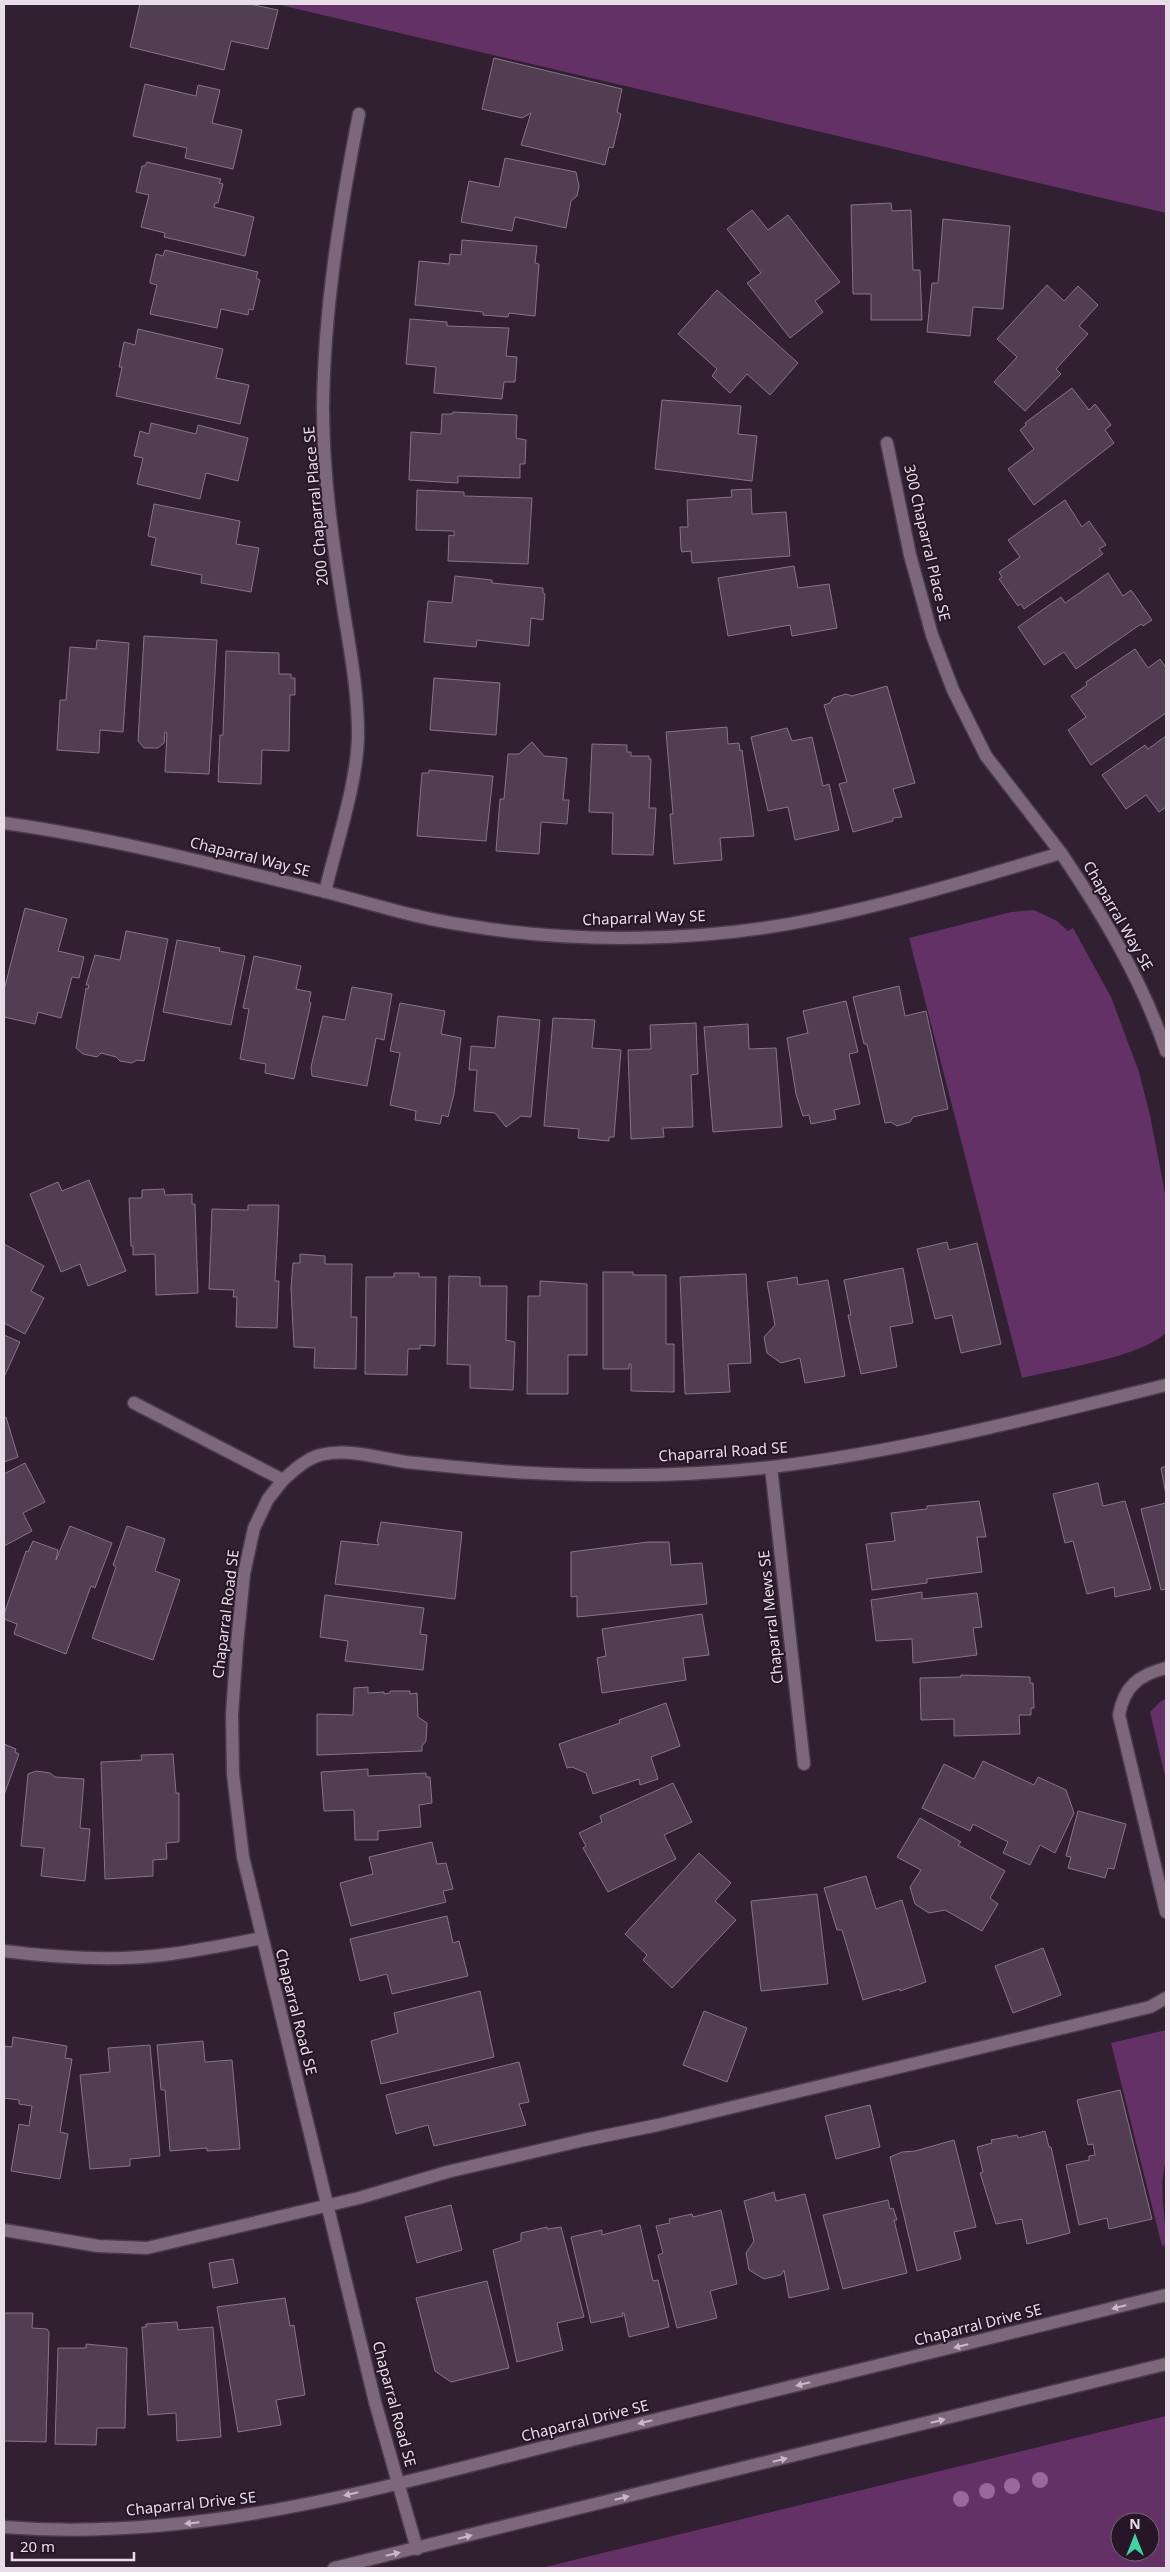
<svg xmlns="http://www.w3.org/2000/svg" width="1170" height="2572" viewBox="0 0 1170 2572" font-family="'Noto Sans',sans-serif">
  <rect width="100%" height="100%" fill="#311f32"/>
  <g fill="#633166" fill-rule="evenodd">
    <polygon points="276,4 1166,4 1166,213"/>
    <path d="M1034,910L1057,921L1068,931L1073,928L1111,997L1139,1072L1150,1115L1166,1199V1332C1144,1357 1058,1369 1022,1378L909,938L1011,912Z"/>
    <polygon points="1166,1699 1166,1780 1150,1712 1161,1701"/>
    <path d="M1166,2030V2159C1158,2193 1166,2213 1166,2245L1162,2246L1111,2043Z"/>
    <path d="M1166,2416V2568H541ZM1120,2522H1150V2552H1120Z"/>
  </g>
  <g fill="#523e53" stroke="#887389">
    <polygon points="140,4 249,4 278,10 268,49 231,41 224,70 130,47"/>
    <polygon points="494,58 622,89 617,112 621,114 613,148 609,147 605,165 521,145 531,113 522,118 482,109"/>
    <polygon points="145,84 196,96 198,85 220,90 212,123 242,130 233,169 185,158 187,148 133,136"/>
    <polygon points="505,158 576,172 579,186 577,196 571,201 566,228 515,217 512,231 461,222 469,181 499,187"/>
    <polygon points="147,162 221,179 219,183 223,184 218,203 215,203 214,207 254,217 245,256 164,237 165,233 141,227 149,195 136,192 142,166 145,166"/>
    <polygon points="891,203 892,211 911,210 913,270 920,270 922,320 871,320 871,294 853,294 851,205"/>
    <polygon points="752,210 768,230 788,215 840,282 815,301 823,312 790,338 747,283 761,273 727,229"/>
    <polygon points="943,219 1010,226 1003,309 973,307 970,336 927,332 932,283 938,283"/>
    <polygon points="462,240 537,246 535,263 539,264 535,316 509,313 508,317 483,315 483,312 415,305 419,261 449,264 450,254 461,255"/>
    <polygon points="165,250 258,272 256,278 260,280 253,310 249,309 248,315 221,309 217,328 150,314 157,285 150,283 150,281 156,254 163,256"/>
    <polygon points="1047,285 1064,301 1078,286 1098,305 1079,326 1088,334 1056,369 1061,374 1025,411 994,382 1017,357 997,339"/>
    <polygon points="717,290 798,363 770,395 747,374 730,393 712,376 717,369 678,334"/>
    <polygon points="410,319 447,322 447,326 509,328 506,356 517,357 515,382 504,382 502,399 434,393 436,367 406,364"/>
    <polygon points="138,329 223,349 216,378 249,385 240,424 116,396 122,367 119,367 124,342 135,345"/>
    <polygon points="1072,388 1089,410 1095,404 1111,425 1105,430 1114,443 1034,505 1008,469 1034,449 1020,430 1026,425 1025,423"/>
    <polygon points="662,400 741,406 738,434 757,436 752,481 655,469"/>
    <polygon points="453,412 517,415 516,438 526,440 525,464 520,464 520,478 458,476 458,483 409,480 411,432 441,434 442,414 452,414"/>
    <polygon points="151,423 196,434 198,425 248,438 238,481 206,473 200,499 137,484 143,458 134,456 140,431 149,434"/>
    <polygon points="751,489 752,514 786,512 790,556 692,563 691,551 682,552 681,549 680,527 688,527 687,500 732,497 731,490"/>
    <polygon points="417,490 464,492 464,496 532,498 528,564 448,561 449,535 454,536 454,531 416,530"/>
    <polygon points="1065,500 1082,527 1089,521 1106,545 1099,549 1103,554 1024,609 1021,604 1018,606 999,579 1002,577 999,572 1020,557 1008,540"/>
    <polygon points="154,504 240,521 236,544 259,548 251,592 201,583 202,575 151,565 156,538 148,536"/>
    <polygon points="794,566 798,588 829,584 837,628 792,636 790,625 728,636 718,578"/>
    <polygon points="1108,573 1123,596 1131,590 1152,620 1143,626 1141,624 1076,669 1064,652 1044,665 1018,627 1061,597 1065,603"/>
    <polygon points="455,576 492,580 492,583 543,588 543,593 545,594 543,620 531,618 529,646 477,640 476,647 424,642 428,601 452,603"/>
    <polygon points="144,636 217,640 209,774 165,772 167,733 165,732 164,743 158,748 144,748 138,741"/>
    <polygon points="97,640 129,643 123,732 100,730 99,753 57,750 60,700 66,700 70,647 96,649"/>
    <polygon points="1135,649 1148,668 1160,659 1166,668 1166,713 1091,765 1068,730 1086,717 1071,696 1087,685 1086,682"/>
    <polygon points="226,651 279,653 279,674 291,674 291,678 295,678 295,695 290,695 289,751 262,750 261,784 218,782 220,735 223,735"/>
    <polygon points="434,678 500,683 496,735 430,730"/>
    <polygon points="887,686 915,783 893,789 902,817 893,818 893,821 853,832 839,784 847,782 824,705 830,703 833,698 846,694 852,696"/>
    <polygon points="727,727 728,744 739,743 740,751 742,750 754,836 720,838 722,860 674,864 670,814 673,814 666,732"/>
    <polygon points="787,728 792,741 812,737 823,786 829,784 839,830 795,840 788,807 768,811 751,737"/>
    <polygon points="1166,736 1166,807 1159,812 1146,795 1126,809 1102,775 1145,745 1148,749"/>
    <polygon points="532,742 544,756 567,758 563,800 569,800 567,824 541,822 539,854 496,851 500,799 504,799 508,754 519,754"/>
    <polygon points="592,744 627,745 627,752 631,752 631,756 649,756 649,759 651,759 649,808 656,808 653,855 612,854 613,813 589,812"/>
    <polygon points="429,770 493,776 486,841 417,836 422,773 429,773"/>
    <polygon points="25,908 67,919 58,951 84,957 79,978 72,977 61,1018 38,1012 35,1024 4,1017 4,990"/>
    <polygon points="126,931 168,939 144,1061 137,1060 132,1063 120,1061 116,1057 101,1053 97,1057 83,1054 76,1048 86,988 88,989 89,985 86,985 95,955 120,960"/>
    <polygon points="177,940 220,948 219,951 245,956 231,1025 163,1012"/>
    <polygon points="254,956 301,966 296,989 311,992 309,1002 311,1003 294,1079 265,1073 266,1064 240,1059 249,1009 243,1008"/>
    <polygon points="899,986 905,1016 926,1011 948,1109 913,1117 910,1122 897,1126 891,1122 885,1123 867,1044 864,1044 853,997"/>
    <polygon points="352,987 392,994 384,1040 376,1038 367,1086 312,1076 311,1067 323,1016 345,1020"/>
    <polygon points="846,1001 858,1052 849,1054 860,1104 834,1110 836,1119 811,1124 809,1115 803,1116 796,1094 787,1038 808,1033 803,1011"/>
    <polygon points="400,1003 445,1011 441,1034 461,1038 454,1094 448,1117 442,1115 440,1124 415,1120 416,1111 390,1105 400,1053 390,1051"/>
    <polygon points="498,1016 540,1020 531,1117 521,1116 506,1127 495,1113 474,1111 477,1070 469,1070 471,1046 495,1048"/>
    <polygon points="553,1018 595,1020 592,1048 621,1050 614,1137 609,1137 609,1141 578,1138 579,1129 544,1126"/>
    <polygon points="696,1023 698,1074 691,1075 693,1127 663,1128 664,1137 631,1139 628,1050 651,1049 650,1025"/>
    <polygon points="748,1024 749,1049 776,1048 782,1127 713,1132 704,1027"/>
    <polygon points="89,1180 126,1271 88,1286 80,1264 61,1272 30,1194 58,1182 62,1191"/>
    <polygon points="164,1189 165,1195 192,1194 192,1204 195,1204 198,1293 156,1295 155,1254 133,1255 133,1246 131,1246 129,1198 142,1198 142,1190"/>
    <polygon points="248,1205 279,1205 275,1281 279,1281 277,1328 236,1327 237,1297 233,1297 234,1290 209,1289 212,1209 248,1210"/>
    <polygon points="947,1242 949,1250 977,1243 1001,1344 961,1353 952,1315 935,1319 917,1249"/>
    <polygon points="4,1244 44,1266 31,1291 44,1298 25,1334 4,1323"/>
    <polygon points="300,1254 325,1256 325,1264 352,1264 351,1317 357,1317 356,1369 314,1368 315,1348 294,1347 291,1288 293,1263 300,1263"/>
    <polygon points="903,1268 913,1323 890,1327 897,1367 861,1374 848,1315 851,1315 844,1280"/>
    <polygon points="603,1272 633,1272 633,1275 666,1275 666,1344 674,1344 674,1392 631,1391 631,1364 629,1364 629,1369 603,1369"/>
    <polygon points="394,1273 419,1273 419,1277 436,1277 435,1346 420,1345 420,1349 408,1349 407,1375 365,1374 366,1277 394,1277"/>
    <polygon points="746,1274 751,1363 728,1364 730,1392 685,1394 680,1277"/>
    <polygon points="449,1276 480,1277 480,1286 507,1286 506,1340 515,1342 513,1390 470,1388 470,1365 447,1364"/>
    <polygon points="797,1277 798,1285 828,1280 845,1376 805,1383 800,1358 781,1363 767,1353 764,1337 775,1325 767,1282"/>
    <polygon points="540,1281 587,1284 587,1355 568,1355 568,1394 527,1394 528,1296 540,1296"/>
    <polygon points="4,1335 20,1342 4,1377"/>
    <polygon points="6,1417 18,1457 4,1462 4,1418"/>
    <polygon points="25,1463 45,1502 23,1513 32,1531 4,1546 4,1474"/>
    <polygon points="1166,1466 1166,1495 1161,1468"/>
    <polygon points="1098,1483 1103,1506 1125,1501 1151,1589 1115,1597 1114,1587 1087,1594 1073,1541 1065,1543 1053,1494"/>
    <polygon points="979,1501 986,1537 977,1537 982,1572 927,1579 927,1583 872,1590 866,1544 895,1541 891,1513 927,1509 927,1506"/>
    <polygon points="1166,1503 1166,1589 1161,1590 1141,1509"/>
    <polygon points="381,1522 462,1532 455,1599 335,1584 341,1541 379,1545 377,1541"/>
    <polygon points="70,1526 112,1543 95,1588 91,1586 66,1654 14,1634 17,1624 4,1619 4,1614 26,1551 28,1552 33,1541 58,1550 56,1560"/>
    <polygon points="127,1526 165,1539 155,1571 180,1580 153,1660 92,1638 116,1567 113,1565"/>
    <polygon points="648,1542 669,1542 671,1565 702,1563 707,1604 577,1617 577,1596 571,1597 571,1552"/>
    <polygon points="922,1592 922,1599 977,1593 982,1627 973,1628 977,1655 913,1663 912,1639 876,1641 871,1600"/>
    <polygon points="325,1595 424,1608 420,1634 427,1635 423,1670 345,1661 348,1641 320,1637"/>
    <polygon points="702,1614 709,1655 683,1658 686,1680 602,1693 597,1658 606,1656 602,1629"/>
    <polygon points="961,1675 1030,1677 1030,1683 1033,1683 1034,1708 1031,1708 1031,1715 1019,1715 1020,1734 954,1736 954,1719 921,1720 920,1678 961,1677"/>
    <polygon points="368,1687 368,1693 384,1692 384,1694 390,1693 390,1691 410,1691 410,1694 417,1693 418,1717 427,1723 426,1741 422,1746 422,1751 317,1755 317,1714 353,1715 354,1688"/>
    <polygon points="666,1703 680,1746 651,1757 658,1779 640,1785 639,1779 593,1794 586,1773 572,1767 567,1768 559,1744 620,1723 619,1720"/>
    <polygon points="4,1744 16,1749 15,1752 19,1754 4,1795"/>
    <polygon points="173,1754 176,1793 179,1793 179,1842 166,1843 167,1859 153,1860 153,1876 105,1879 101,1762 142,1760 141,1755"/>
    <polygon points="983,1761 1034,1785 1038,1777 1066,1790 1074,1813 1055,1853 1040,1845 1030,1865 1003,1853 1008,1842 973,1824 970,1831 922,1808 944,1764 974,1779"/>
    <polygon points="368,1769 368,1776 426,1773 426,1777 430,1777 432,1803 419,1805 421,1827 378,1831 378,1840 355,1840 354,1810 324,1811 321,1772"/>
    <polygon points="36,1771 50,1773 55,1777 84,1779 80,1828 90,1829 85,1881 41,1876 44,1848 21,1846 28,1774"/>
    <polygon points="673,1783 692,1822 664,1835 676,1859 608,1892 583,1848 586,1846 579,1833 602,1822 600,1816"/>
    <polygon points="1078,1811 1126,1824 1114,1869 1108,1868 1105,1878 1068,1868 1071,1857 1066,1856"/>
    <polygon points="920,1818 961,1842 958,1845 1005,1871 990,1898 998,1904 982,1931 945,1910 929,1913 915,1904 910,1887 921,1870 897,1857"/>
    <polygon points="432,1842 437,1864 446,1863 453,1889 443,1891 446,1902 351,1926 340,1883 373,1874 369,1857"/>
    <polygon points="699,1853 731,1883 715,1901 736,1920 672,1988 643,1960 647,1955 625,1934"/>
    <polygon points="866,1876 876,1909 902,1900 926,1982 900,1991 900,1989 863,2000 842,1930 837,1930 824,1888"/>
    <polygon points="817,1894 828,1984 761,1991 751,1901"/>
    <polygon points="447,1916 453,1943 459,1941 468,1976 392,1994 387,1974 360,1981 350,1939"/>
    <polygon points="1043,1948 1061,1995 1013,2013 995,1966"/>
    <polygon points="480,1991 494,2057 381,2084 371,2041 398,2033 394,2013"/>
    <polygon points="704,2011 747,2028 727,2082 683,2065"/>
    <polygon points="13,2037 67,2046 65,2058 72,2059 60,2132 68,2134 60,2179 11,2171 19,2124 29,2126 32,2106 19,2104 19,2100 4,2098 4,2054 5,2046 12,2047"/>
    <polygon points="203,2041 205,2062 232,2060 240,2149 207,2151 207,2148 170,2151 165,2090 161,2090 157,2045"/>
    <polygon points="150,2045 160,2156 130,2159 130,2166 90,2169 80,2075 110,2072 108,2048"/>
    <polygon points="519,2062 529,2102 519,2104 526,2125 434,2146 428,2125 396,2134 386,2095"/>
    <polygon points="1120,2090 1152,2219 1109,2229 1107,2218 1079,2225 1066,2165 1089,2160 1089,2156 1095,2155 1093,2144 1088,2145 1077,2100"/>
    <polygon points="870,2105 880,2147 836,2159 825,2116"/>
    <polygon points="1045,2131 1049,2147 1051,2147 1070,2233 1027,2244 1022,2219 996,2224 980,2173 983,2172 977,2147 992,2143 991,2140 1017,2135 1018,2138"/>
    <polygon points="954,2140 976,2227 954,2232 961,2259 917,2271 890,2157 902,2152 915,2151"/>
    <polygon points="774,2192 776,2201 805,2194 829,2289 789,2298 784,2270 781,2275 764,2279 749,2270 746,2253 754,2241 744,2201"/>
    <polygon points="888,2200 890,2209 893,2208 897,2220 894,2220 907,2273 843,2289 823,2215"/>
    <polygon points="451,2205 462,2250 417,2263 405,2217"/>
    <polygon points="721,2210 737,2284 710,2291 717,2318 677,2328 658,2255 663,2253 656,2226 670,2223 669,2219 692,2214 693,2217"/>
    <polygon points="640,2225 653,2281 658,2280 669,2327 629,2337 624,2313 622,2313 623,2316 591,2323 571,2237 602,2230 602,2235"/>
    <polygon points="547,2227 547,2229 561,2227 584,2317 557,2323 563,2350 517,2362 493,2250 521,2241 521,2233"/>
    <polygon points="233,2259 238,2283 213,2288 209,2263"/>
    <polygon points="487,2281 509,2368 451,2382 435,2371 416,2298"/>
    <polygon points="285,2298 290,2326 294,2325 305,2395 276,2400 281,2425 238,2432 217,2307"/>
    <polygon points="4,2313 33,2313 32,2328 47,2329 49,2332 46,2442 4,2441"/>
    <polygon points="177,2322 178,2330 213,2327 221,2437 177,2441 176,2413 148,2415 142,2327 146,2327 146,2324"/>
    <polygon points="86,2344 127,2348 125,2428 97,2428 96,2445 55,2444 58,2348 86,2348"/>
  </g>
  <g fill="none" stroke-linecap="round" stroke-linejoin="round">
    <defs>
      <g id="minor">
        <polyline points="887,443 910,555 932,635 953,690 986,756 1061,853"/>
        <path d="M4,823C111,838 217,865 322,891C369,903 416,918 464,925C575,944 705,942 815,919C899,902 980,877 1061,853C1103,915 1142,980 1166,1051"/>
        <path d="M325,892C336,845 358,781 358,734C358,688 349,645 342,600C332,537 323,472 323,408C324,309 340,211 359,114"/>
        <path d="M134,1403L283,1480C294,1470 306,1459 320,1455C348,1448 378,1458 406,1462C455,1467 505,1473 555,1474C626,1477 701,1475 772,1467C905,1451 1036,1417 1166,1385"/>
        <polyline points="771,1467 804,1764"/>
        <polyline points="283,1480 268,1499 254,1528 244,1574 237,1644 232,1714 233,1774 243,1857 375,2402 417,2549"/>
        <path d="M1166,1668C1138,1675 1124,1687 1119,1715L1166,1912"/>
        <path d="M4,1951C59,1958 116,1962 171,1954C202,1950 232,1944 262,1938"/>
        <polyline points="4,2230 98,2246 147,2248 359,2198 447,2172 584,2140 658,2125 1150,2007 1166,1998"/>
        <path d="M4,2527C202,2543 390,2485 580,2438C775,2390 971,2343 1166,2295"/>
        <polyline points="334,2568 1166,2364"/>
      </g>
    </defs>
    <use href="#minor" stroke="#4a3b4b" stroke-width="15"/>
    <use href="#minor" stroke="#7c677d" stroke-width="12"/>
  </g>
  <g fill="#9b689d">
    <circle cx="1040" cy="2480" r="8"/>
    <circle cx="1012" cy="2486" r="8"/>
    <circle cx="987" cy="2491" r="8"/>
    <circle cx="961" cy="2499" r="8"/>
  </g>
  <defs><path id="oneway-solid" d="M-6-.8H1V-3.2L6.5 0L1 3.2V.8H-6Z" transform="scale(1.25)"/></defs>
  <g fill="#c8b9c8">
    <use href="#oneway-solid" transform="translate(1119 2307) rotate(166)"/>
    <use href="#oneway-solid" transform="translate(961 2346) rotate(166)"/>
    <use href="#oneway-solid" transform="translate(803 2384) rotate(166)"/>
    <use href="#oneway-solid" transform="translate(938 2421) rotate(-14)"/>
    <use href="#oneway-solid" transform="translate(645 2422) rotate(166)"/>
    <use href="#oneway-solid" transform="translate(780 2460) rotate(-14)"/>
    <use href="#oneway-solid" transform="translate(351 2494) rotate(167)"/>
    <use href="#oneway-solid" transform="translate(622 2498) rotate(-14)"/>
    <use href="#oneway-solid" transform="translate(192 2523) rotate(174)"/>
    <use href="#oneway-solid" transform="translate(465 2537) rotate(-14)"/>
    <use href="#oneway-solid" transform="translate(393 2554) rotate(-13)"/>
  </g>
  <g text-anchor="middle" stroke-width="4" stroke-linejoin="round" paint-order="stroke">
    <g font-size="15" fill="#e8dce8" stroke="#271528">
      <text transform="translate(316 506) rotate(-95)" y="5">200 Chaparral Place SE</text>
      <text transform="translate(927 543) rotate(77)" y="5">300 Chaparral Place SE</text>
      <text transform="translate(250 857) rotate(14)" y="5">Chaparral Way SE</text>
      <text transform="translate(1118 916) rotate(60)" y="5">Chaparral Way SE</text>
      <text transform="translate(644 918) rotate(-2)" y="5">Chaparral Way SE</text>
      <text transform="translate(723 1452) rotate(-4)" y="5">Chaparral Road SE</text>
      <text transform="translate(226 1614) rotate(-83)" y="5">Chaparral Road SE</text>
      <text transform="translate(771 1617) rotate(-96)" y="5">Chaparral Mews SE</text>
      <text transform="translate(296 2012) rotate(76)" y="5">Chaparral Road SE</text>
      <text transform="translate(978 2325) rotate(-14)" y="5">Chaparral Drive SE</text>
      <text transform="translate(394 2404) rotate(75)" y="5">Chaparral Road SE</text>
      <text transform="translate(585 2421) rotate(-14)" y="5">Chaparral Drive SE</text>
      <text transform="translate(191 2504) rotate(-6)" y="5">Chaparral Drive SE</text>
    </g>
  </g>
  <rect width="1170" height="2572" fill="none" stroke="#e8dce8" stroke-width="10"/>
  <g transform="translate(1135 2537)"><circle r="24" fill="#271528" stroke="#746575"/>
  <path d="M0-4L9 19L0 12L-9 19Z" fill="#41d4a1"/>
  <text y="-8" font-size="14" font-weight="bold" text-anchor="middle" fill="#e8dce8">N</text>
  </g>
  <path d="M12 2552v8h122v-8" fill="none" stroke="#e8dce8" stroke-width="2.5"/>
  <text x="20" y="2552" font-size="15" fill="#e8dce8" stroke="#271528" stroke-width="4" paint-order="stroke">20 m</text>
</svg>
